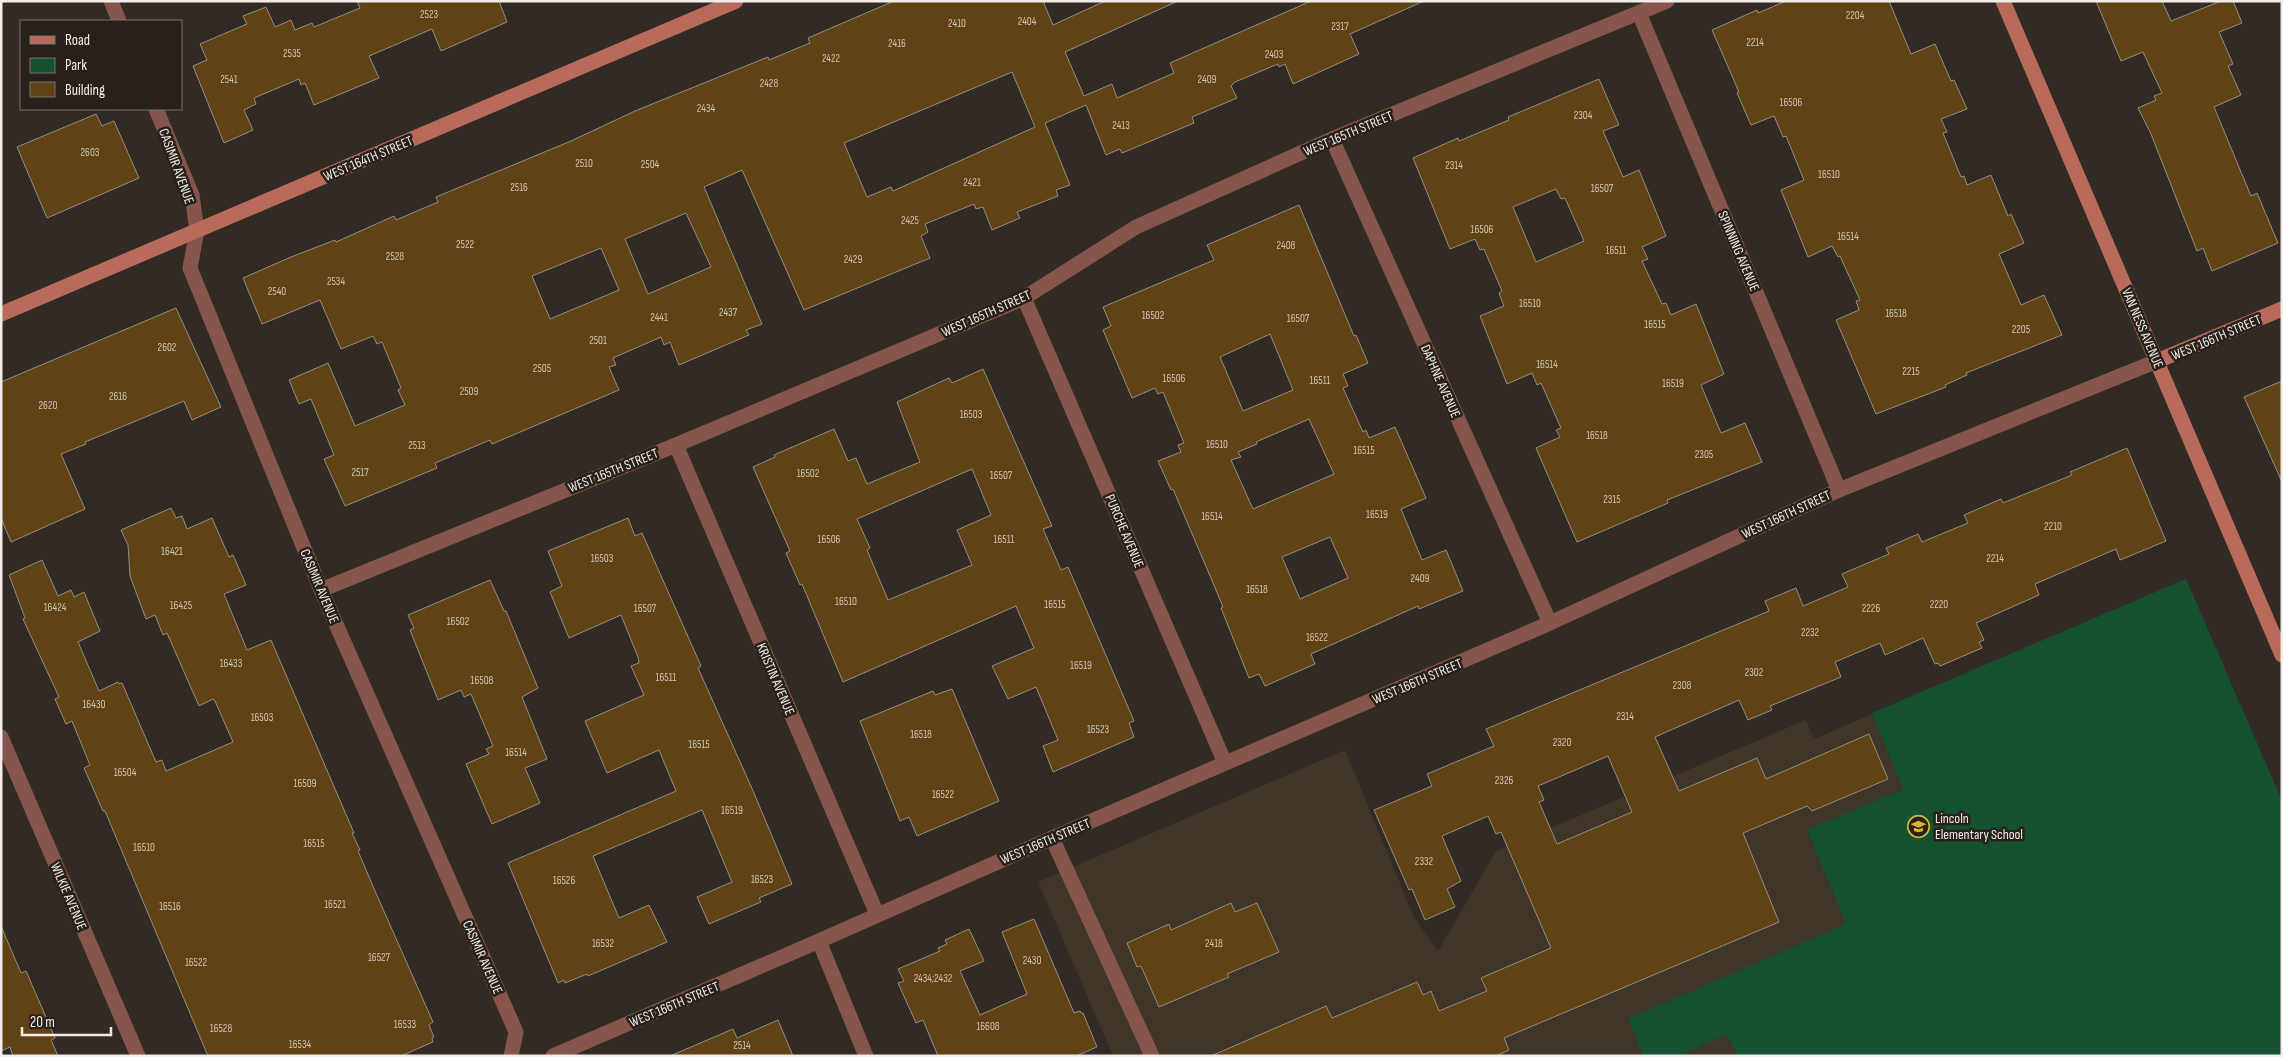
<svg xmlns="http://www.w3.org/2000/svg" width="2283" height="1057" viewBox="0 0 2283 1057" font-family="'Sofia Sans Condensed',sans-serif">
  <rect width="100%" height="100%" fill="#312b23"/>
  <polygon fill="#3f3528" points="2186,579 2282,801 2282,1056 1113,1056 1038,882 1345,750 1414,917 1438,951 1496,851 1806,720 1814,739"/>
  <polygon fill="#155232" points="2186,579 2282,801 2282,1056 1737,1056 1727,1034 1678,1056 1644,1056 1628,1019 1846,924 1807,830 1903,789 1872,713"/>
  <g fill="#604315" stroke="#948d84" fill-rule="evenodd">
    <polygon points="357,1 499,1 507,22 441,51 432,29 369,56 379,78 314,105 305,83 301,85 299,79 254,98 256,104 244,110 253,130 224,143 193,66 207,60 200,44 247,24 243,16 266,7 275,27 291,20 295,30 312,23 314,27 360,8"/>
    <path d="M894,1H1043L1053,25L1105,1H1178L1065,52L1084,96L1112,84L1117,98L1174,73L1170,63L1311,1H1424L1350,34L1359,54L1293,84L1285,64L1279,67L1278,64L1235,82L1231,86L1237,98L1192,117L1194,123L1122,153L1120,149L1106,155L1086,105L1045,123L1070,185L1056,190L1058,196L1017,212L1020,218L992,230L983,207L976,209L974,204L925,224L928,232L921,236L930,258L804,310L742,170L704,187L762,324L746,330L749,335L679,365L670,342L664,345L661,337L613,358L616,365L609,367L619,390L492,444L490,440L435,463L437,468L345,506L324,459L334,455L311,399L299,404L289,380L328,363L355,426L405,405L398,390L401,388L382,342L377,344L373,336L341,349L320,300L262,324L243,278L291,257L335,240L336,242L394,216L396,220L438,202L436,197L571,141L635,111L768,57L769,60L810,43L808,38ZM1012,72L1035,127L893,191L891,187L867,197L844,143ZM686,213L711,267L648,294L625,239ZM601,248L619,290L550,319L532,276Z"/>
    <polygon points="1786,1 1889,1 1911,54 1935,44 1951,81 1954,80 1967,109 1941,119 1947,132 1943,133 1961,177 1964,176 1967,185 1991,175 2008,216 2011,214 2024,243 1999,254 2021,305 2044,295 2062,335 1966,373 1967,375 1945,385 1946,387 1876,414 1836,320 1859,310 1856,301 1860,300 1840,256 1838,257 1832,246 1808,257 1781,190 1804,180 1786,136 1783,137 1774,116 1751,125 1737,93 1739,92 1712,30 1757,10 1758,13"/>
    <polygon points="2096,1 2162,1 2171,21 2221,1 2233,1 2242,23 2219,32 2233,64 2228,66 2241,95 2214,107 2251,196 2257,193 2278,243 2212,271 2203,248 2197,251 2151,134 2138,108 2156,100 2154,96 2162,93 2143,52 2121,61"/>
    <path d="M1599,79L1619,125L1603,131L1623,177L1639,170L1666,236L1642,247L1648,259L1642,261L1662,304L1666,303L1671,315L1696,304L1724,374L1701,385L1721,433L1745,423L1762,462L1667,500L1668,503L1577,542L1536,448L1560,437L1556,430L1561,428L1541,383L1537,385L1532,373L1507,384L1480,316L1504,306L1499,293L1502,291L1484,249L1480,250L1475,239L1450,249L1413,158L1458,138L1459,141L1509,120L1508,117ZM1556,189L1561,199L1565,198L1584,241L1536,262L1513,207Z"/>
    <polygon points="96,114 102,126 114,121 139,178 47,218 17,147"/>
    <path d="M1299,205L1354,336L1356,335L1368,363L1343,374L1348,386L1343,388L1363,432L1366,430L1369,438L1395,427L1426,498L1401,509L1422,560L1446,550L1463,591L1419,609L1418,606L1311,654L1315,664L1265,686L1259,674L1249,678L1221,608L1223,607L1216,590L1173,489L1171,490L1158,461L1181,452L1178,445L1184,443L1163,392L1158,394L1155,388L1132,398L1103,330L1111,326L1103,307L1214,260L1207,245ZM1270,334L1293,390L1243,411L1220,357ZM1309,419L1334,474L1253,509L1231,460L1241,457L1238,452L1257,444L1256,442ZM1330,537L1348,578L1300,599L1282,557Z"/>
    <polygon points="176,308 221,407 192,420 184,401 85,442 86,444 61,454 85,509 11,542 1,518 1,382"/>
    <path d="M983,369L1052,526L1043,529L1061,570L1068,567L1134,721L1129,723L1134,737L1053,772L1043,746L1058,740L1036,687L1008,699L992,666L1034,648L1016,606L843,682L802,584L800,585L786,553L790,551L753,467L775,457L774,455L834,429L848,461L856,458L867,484L920,462L897,402L949,378L952,383ZM972,469L991,515L957,530L972,565L888,600L867,550L870,548L857,519Z"/>
    <polygon points="2282,381 2282,482 2244,397"/>
    <path d="M2127,448L2166,541L2120,560L2116,549L2035,584L2039,595L1976,623L1984,640L1979,642L1982,648L1940,666L1938,663L1935,664L1923,638L1885,655L1880,643L1835,662L1841,677L1770,706L1772,710L1748,720L1739,700L1655,737L1679,791L1757,758L1766,779L1869,734L1888,779L1812,811L1807,806L1743,833L1779,922L1504,1038L1509,1050L1496,1056H1211L1326,1006L1332,1018L1417,982L1423,995L1431,991L1439,1011L1487,991L1481,978L1551,948L1501,832L1496,834L1488,816L1442,836L1461,881L1447,889L1455,907L1425,920L1412,889L1409,890L1374,810L1432,786L1427,774L1494,746L1486,729L1769,611L1765,601L1796,588L1803,606L1848,587L1842,574L1889,554L1886,548L1918,534L1922,542L1968,523L1964,515L2001,499L2003,503L2072,475L2070,472ZM1608,756L1632,812L1557,844L1539,802L1544,800L1538,786Z"/>
    <polygon points="171,508 176,518 182,516 187,529 212,518 229,557 233,555 246,585 224,594 247,650 271,640 354,833 352,833 360,850 358,851 375,891 433,1022 429,1025 434,1037 432,1038 433,1042 401,1056 208,1056 105,811 103,811 84,768 90,765 72,721 66,724 55,699 59,697 23,619 25,618 9,575 42,560 58,596 71,590 74,597 84,592 100,631 78,642 99,691 118,682 119,684 122,683 156,762 162,760 166,771 233,742 215,701 213,699 199,706 167,633 163,635 155,615 146,619 130,576 128,545 121,530"/>
    <polygon points="628,518 635,536 642,533 701,666 698,668 754,793 792,884 759,898 761,902 709,924 697,897 732,882 702,810 593,856 619,918 649,905 667,942 588,976 587,974 565,983 564,980 558,983 508,863 676,791 659,750 607,773 585,721 644,695 631,666 639,663 638,657 621,615 569,638 550,592 562,586 548,551"/>
    <polygon points="490,580 504,611 506,611 538,688 522,697 547,759 525,768 540,803 492,824 466,764 489,754 486,749 493,746 471,694 464,697 461,690 438,700 410,630 414,628 408,615"/>
    <polygon points="952,689 999,801 917,836 909,817 900,821 860,721 933,691 935,695"/>
    <polygon points="1231,903 1235,912 1257,903 1279,952 1227,974 1229,977 1159,1007 1141,966 1137,967 1127,943 1169,924 1171,930"/>
    <polygon points="1034,919 1074,1013 1080,1011 1081,1013 1083,1013 1097,1047 1076,1056 938,1056 923,1020 916,1023 898,983 904,981 898,969 940,951 938,948 947,944 945,940 969,929 984,961 960,971 980,1015 1027,994 1002,932"/>
    <polygon points="1,926 21,973 26,971 55,1038 51,1040 58,1056 13,1056 10,1047 1,1051"/>
    <polygon points="778,1020 793,1056 670,1056 733,1029 737,1038"/>
  </g>
  <g fill="none" stroke-linecap="round" stroke-linejoin="round">
    <g stroke="#86554b" stroke-width="15">
      <polyline points="111,1 119,21"/>
      <polyline points="1639,13 1839,490"/>
      <polyline points="156,109 192,195 197,231 190,268 321,590 516,1032 511,1056"/>
      <polyline points="1332,139 1550,623"/>
      <polyline points="1024,298 1225,763"/>
      <polyline points="676,445 877,914"/>
      <polyline points="321,590 676,445 1024,298 1136,227 1332,139 1667,1"/>
      <polyline points="1,737 138,1056"/>
      <polyline points="1052,838 1152,1056"/>
      <polyline points="819,941 866,1056"/>
      <polyline points="553,1056 819,941 1052,838 1550,623 1839,490 2157,361"/>
    </g>
    <g stroke="#b86b5b" stroke-width="15">
      <polyline points="2003,1 2282,655"/>
      <polyline points="1,314 736,1"/>
      <polyline points="2157,361 2282,309"/>
    </g>
  </g>
  <defs>
    <symbol id="school-ring" viewBox="-11 -11 22 22"><circle r="9.5" fill="#27211a" stroke="#d9b334" stroke-width="1.5"/><path d="M0-5L7-2L0 1L-7-2ZM-4 1L0 2.5L4 1V4Q0 6-4 4Z" fill="#d9b334"/></symbol>
  </defs>
  <g fill-rule="evenodd">
    <use href="#school-ring" x="1906" y="814" width="25" height="25"/>
  </g>
  <g text-anchor="middle" stroke-width="5" stroke-linejoin="round" paint-order="stroke">
    <g font-size="11" fill="#cec2b3">
      <text x="429" y="18">2523</text>
      <text x="1855" y="19">2204</text>
      <text x="1027" y="25">2404</text>
      <text x="957" y="27">2410</text>
      <text x="1340" y="30">2317</text>
      <text x="1755" y="46">2214</text>
      <text x="897" y="47">2416</text>
      <text x="292" y="57">2535</text>
      <text x="1274" y="58">2403</text>
      <text x="831" y="62">2422</text>
      <text x="229" y="83">2541</text>
      <text x="1207" y="83">2409</text>
      <text x="769" y="87">2428</text>
      <text x="1791" y="106">16506</text>
      <text x="706" y="112">2434</text>
      <text x="1583" y="119">2304</text>
      <text x="1121" y="129">2413</text>
      <text x="90" y="156">2603</text>
      <text x="584" y="167">2510</text>
      <text x="650" y="168">2504</text>
      <text x="1454" y="169">2314</text>
      <text x="1829" y="178">16510</text>
      <text x="972" y="186">2421</text>
      <text x="519" y="191">2516</text>
      <text x="1602" y="192">16507</text>
      <text x="910" y="224">2425</text>
      <text x="1482" y="233">16506</text>
      <text x="1848" y="240">16514</text>
      <text x="465" y="248">2522</text>
      <text x="1286" y="249">2408</text>
      <text x="1616" y="254">16511</text>
      <text x="395" y="260">2528</text>
      <text x="853" y="263">2429</text>
      <text x="336" y="285">2534</text>
      <text x="277" y="295">2540</text>
      <text x="1530" y="307">16510</text>
      <text x="728" y="316">2437</text>
      <text x="1896" y="317">16518</text>
      <text x="1153" y="319">16502</text>
      <text x="659" y="321">2441</text>
      <text x="1298" y="322">16507</text>
      <text x="1655" y="328">16515</text>
      <text x="2021" y="333">2205</text>
      <text x="598" y="344">2501</text>
      <text x="167" y="351">2602</text>
      <text x="1547" y="368">16514</text>
      <text x="542" y="372">2505</text>
      <text x="1911" y="375">2215</text>
      <text x="1174" y="382">16506</text>
      <text x="1320" y="384">16511</text>
      <text x="1673" y="387">16519</text>
      <text x="469" y="395">2509</text>
      <text x="118" y="400">2616</text>
      <text x="48" y="409">2620</text>
      <text x="971" y="418">16503</text>
      <text x="1597" y="439">16518</text>
      <text x="1217" y="448">16510</text>
      <text x="417" y="449">2513</text>
      <text x="1364" y="454">16515</text>
      <text x="1704" y="458">2305</text>
      <text x="360" y="476">2517</text>
      <text x="808" y="477">16502</text>
      <text x="1001" y="479">16507</text>
      <text x="1612" y="503">2315</text>
      <text x="1377" y="518">16519</text>
      <text x="1212" y="520">16514</text>
      <text x="2053" y="530">2210</text>
      <text x="829" y="543">16506</text>
      <text x="1004" y="543">16511</text>
      <text x="172" y="555">16421</text>
      <text x="602" y="562">16503</text>
      <text x="1995" y="562">2214</text>
      <text x="1420" y="582">2409</text>
      <text x="1257" y="593">16518</text>
      <text x="846" y="605">16510</text>
      <text x="1055" y="608">16515</text>
      <text x="1939" y="608">2220</text>
      <text x="181" y="609">16425</text>
      <text x="55" y="611">16424</text>
      <text x="645" y="612">16507</text>
      <text x="1871" y="612">2226</text>
      <text x="458" y="625">16502</text>
      <text x="1810" y="636">2232</text>
      <text x="1317" y="641">16522</text>
      <text x="231" y="667">16433</text>
      <text x="1081" y="669">16519</text>
      <text x="1754" y="676">2302</text>
      <text x="666" y="681">16511</text>
      <text x="482" y="684">16508</text>
      <text x="1682" y="689">2308</text>
      <text x="94" y="708">16430</text>
      <text x="1625" y="720">2314</text>
      <text x="262" y="721">16503</text>
      <text x="1098" y="733">16523</text>
      <text x="921" y="738">16518</text>
      <text x="1562" y="746">2320</text>
      <text x="699" y="748">16515</text>
      <text x="516" y="756">16514</text>
      <text x="125" y="776">16504</text>
      <text x="1504" y="784">2326</text>
      <text x="305" y="787">16509</text>
      <text x="943" y="798">16522</text>
      <text x="732" y="814">16519</text>
      <text x="314" y="847">16515</text>
      <text x="144" y="851">16510</text>
      <text x="1424" y="865">2332</text>
      <text x="762" y="883">16523</text>
      <text x="564" y="884">16526</text>
      <text x="335" y="908">16521</text>
      <text x="170" y="910">16516</text>
      <text x="603" y="947">16532</text>
      <text x="1214" y="947">2418</text>
      <text x="379" y="961">16527</text>
      <text x="1032" y="964">2430</text>
      <text x="196" y="966">16522</text>
      <text x="933" y="982">2434;2432</text>
      <text x="405" y="1028">16533</text>
      <text x="988" y="1030">16608</text>
      <text x="221" y="1032">16528</text>
      <text x="300" y="1048">16534</text>
      <text x="742" y="1049">2514</text>
    </g>
    <g font-size="14" fill="#f2ede8" stroke="#27211a">
      <text transform="translate(1348 133) rotate(-23)" y="5">WEST 165TH STREET</text>
      <text transform="translate(368 158) rotate(-23)" y="5">WEST 164TH STREET</text>
      <text transform="translate(177 166) rotate(70)" y="5">CASIMIR AVENUE</text>
      <text transform="translate(1739 251) rotate(67)" y="5">SPINNING AVENUE</text>
      <text transform="translate(986 313) rotate(-24)" y="5">WEST 165TH STREET</text>
      <text transform="translate(2143 328) rotate(67)" y="5">VAN NESS AVENUE</text>
      <text transform="translate(2216 337) rotate(-23)" y="5">WEST 166TH STREET</text>
      <text transform="translate(1441 381) rotate(66)" y="5">DAPHNE AVENUE</text>
      <text transform="translate(613 470) rotate(-22)" y="5">WEST 165TH STREET</text>
      <text transform="translate(1786 514) rotate(-25)" y="5">WEST 166TH STREET</text>
      <text transform="translate(1125 531) rotate(67)" y="5">PURCHE AVENUE</text>
      <text transform="translate(320 586) rotate(67)" y="5">CASIMIR AVENUE</text>
      <text transform="translate(776 679) rotate(67)" y="5">KRISTIN AVENUE</text>
      <text transform="translate(1417 681) rotate(-23)" y="5">WEST 166TH STREET</text>
      <text transform="translate(1045 841) rotate(-23)" y="5">WEST 166TH STREET</text>
      <text transform="translate(69 896) rotate(67)" y="5">WILKIE AVENUE</text>
      <text transform="translate(483 957) rotate(66)" y="5">CASIMIR AVENUE</text>
      <text transform="translate(674 1004) rotate(-23)" y="5">WEST 166TH STREET</text>
    </g>
    <g font-size="14" fill="#f2ede8" stroke="#27211a" text-anchor="start">
      <text x="1935" y="823">Lincoln<tspan x="1935" dy="16">Elementary School</tspan></text>
    </g>
  </g>
  <rect width="2283" height="1057" fill="none" stroke="#f2ede8" stroke-width="5"/>
  <rect x="20" y="20" width="162" height="90" fill="#27211a" stroke="#78736c"/>
  <rect x="30" y="36" width="25" height="8" fill="#b86b5b" stroke="#78736c"/>
  <text x="65" y="45" font-size="15" fill="#f2ede8">Road</text>
  <rect x="30" y="58" width="25" height="15" fill="#155232" stroke="#78736c"/>
  <text x="65" y="70" font-size="15" fill="#f2ede8">Park</text>
  <rect x="30" y="82" width="25" height="15" fill="#604315" stroke="#78736c"/>
  <text x="65" y="95" font-size="15" fill="#f2ede8">Building</text>
  <path d="M22 1027v8h89v-8" fill="none" stroke="#f2ede8" stroke-width="2.5"/>
  <text x="30" y="1027" font-size="15" fill="#f2ede8" stroke="#27211a" stroke-width="4" paint-order="stroke">20 m</text>
</svg>
